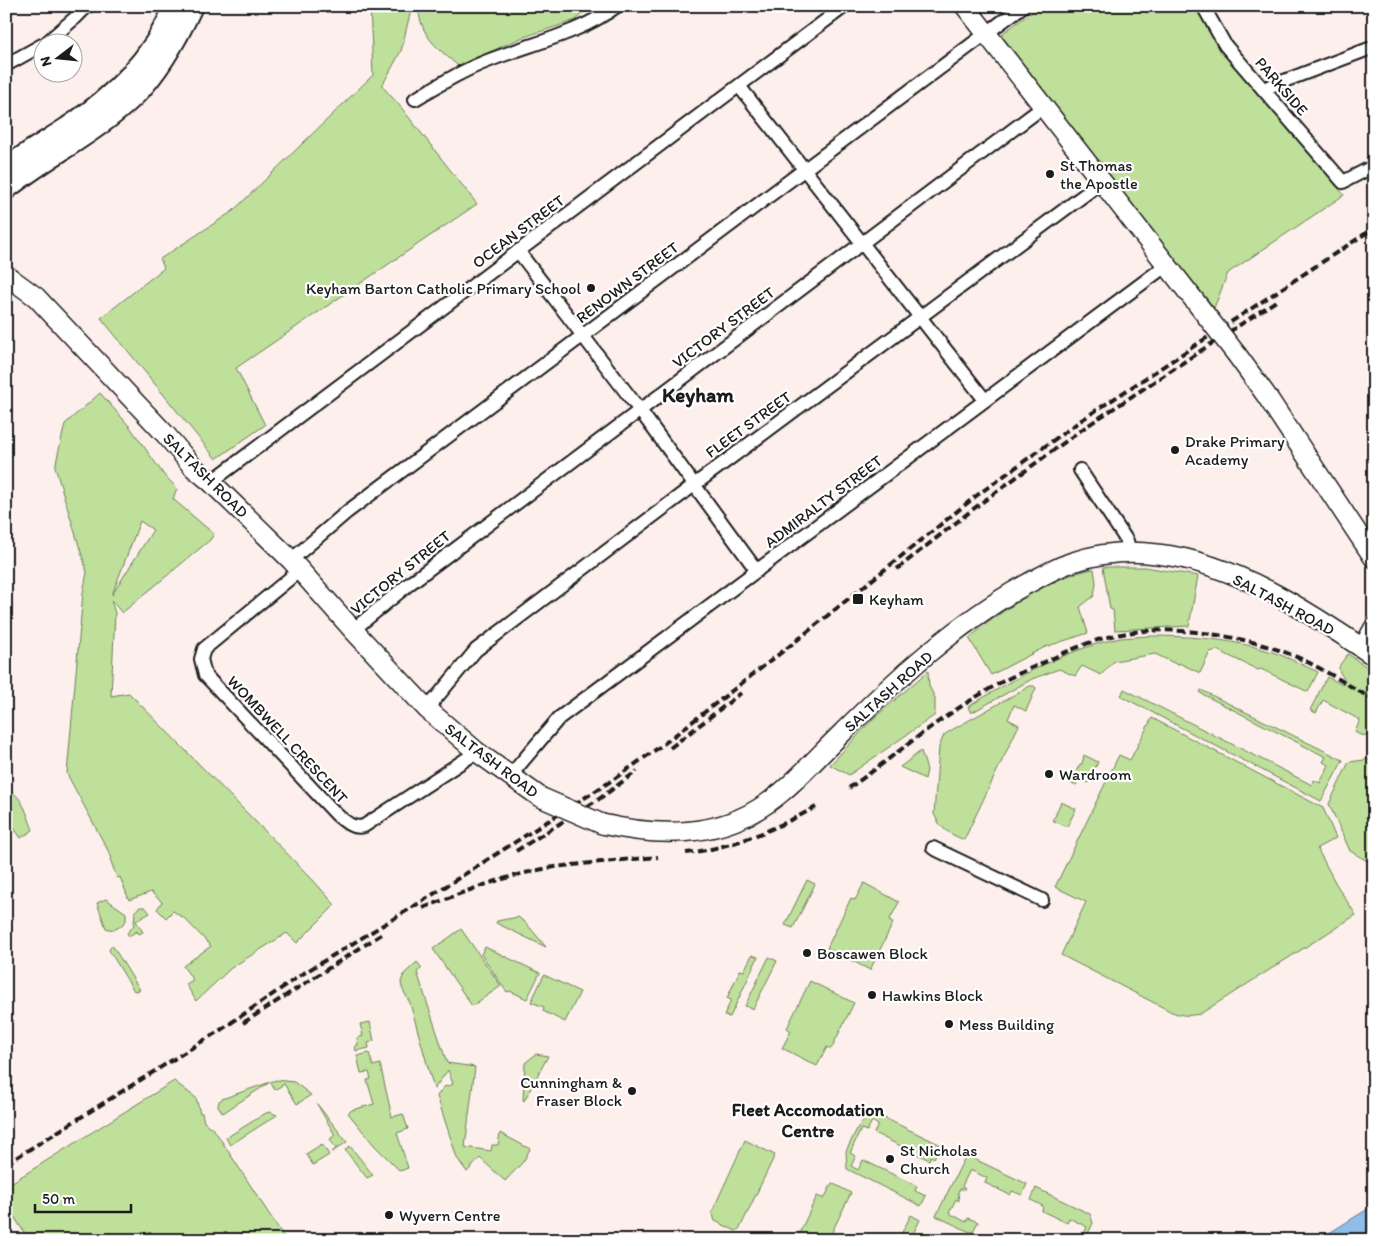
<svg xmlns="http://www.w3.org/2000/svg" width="1380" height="1246" viewBox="0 0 1380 1246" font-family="Itim,sans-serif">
  <rect width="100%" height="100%" fill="#fdefeb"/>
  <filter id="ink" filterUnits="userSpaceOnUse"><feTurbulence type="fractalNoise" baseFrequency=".02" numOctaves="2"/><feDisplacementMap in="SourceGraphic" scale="10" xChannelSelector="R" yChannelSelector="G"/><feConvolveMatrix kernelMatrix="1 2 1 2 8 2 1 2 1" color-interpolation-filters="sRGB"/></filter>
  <g filter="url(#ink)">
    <g fill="#bee09a" stroke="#6d7e5b" fill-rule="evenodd">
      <polygon points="370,6 412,6 401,51 382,86 400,106 477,204 236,368 265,425 216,459 101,318 164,268 160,259 233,211 373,75"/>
      <path d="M418,6H588L576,20L521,38L458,66C436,46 421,38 418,6Z"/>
      <polygon points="1040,6 1198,6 1208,30 1344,195 1228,273 1214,308 1174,258 1166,257 1107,172 1003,41 1001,37 1003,33"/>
      <path d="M100,393L130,427L164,475L177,488L173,499L214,534L210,540L122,613L111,600L115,613L111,696L129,693L313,880L335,905L297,943L287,933L231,968L196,1001L186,984L193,980L183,966L211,946L185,919L173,911L166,918L157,909L162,902L151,892L129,900L120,877L117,878L110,859L112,858L67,774L83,593L87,572L55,467L65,424ZM140,521L153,530L112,595Z"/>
      <polygon points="1103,567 1145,567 1198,576 1189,626 1115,630 1113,610 1110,609"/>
      <path d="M1094,569L1096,583L1094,596L1080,607L1088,633L1045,647L991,675L969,638C1000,611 1054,575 1094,569Z"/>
      <path d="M1148,636C1191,636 1234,639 1275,653C1290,658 1304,666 1318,672L1308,692L1261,669L1258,670L1217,650L1210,652L1200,673L1179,663L1178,665L1155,654L1114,661L1101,675L1082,666L1075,676L1059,669L1032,679L971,713L968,707C1011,680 1071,647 1121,638C1130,637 1139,637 1148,636Z"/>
      <path d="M1348,654L1374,672V736L1360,735L1355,732L1360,720L1323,700L1316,713L1310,710L1327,677L1343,685L1345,680C1335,667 1339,666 1348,654Z"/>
      <polygon points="928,671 929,686 935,698 935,715 849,775 830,765 873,719"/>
      <path d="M1030,686H1034L1036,688L1026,711L1014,705L1008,719L1019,725L964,840C949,833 941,830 934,814L939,747L944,735L950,731Z"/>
      <polygon points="1124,689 1312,785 1314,780 1320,783 1329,765 1323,762 1326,757 1200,693 1201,690 1343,760 1321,801 1121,696"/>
      <path d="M1152,718L1323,808L1336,838L1317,848L1336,884L1356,915L1200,1014C1189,1016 1182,1016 1172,1012L1061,955L1086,902L1055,887L1119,755L1130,760Z"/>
      <polygon points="921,751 927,770 925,779 900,767"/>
      <polygon points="1374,752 1374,865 1350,851 1329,804 1349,762 1372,759"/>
      <polygon points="1084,755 1098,762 1088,783 1079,779 1076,785 1070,783 1080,764 1082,764"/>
      <path d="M6,789C23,795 27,815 33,830L21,838L6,817Z"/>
      <polygon points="1061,802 1076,809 1067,827 1052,820 1056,815 1056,813"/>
      <polygon points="807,880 815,884 793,928 785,925"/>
      <polygon points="864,883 899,902 889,921 893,923 870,970 827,948 851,898 855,900"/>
      <path d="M106,899L126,913V921C120,927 115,932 106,928L97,903Z"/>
      <polygon points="140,907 145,907 150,913 136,921 143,932 139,934 137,931 129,936 127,933 134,925 135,911"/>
      <polygon points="518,917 526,923 546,947 496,923 497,921"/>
      <polygon points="461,929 501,986 472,1006 433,949"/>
      <polygon points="112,945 140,990 134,991 109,950"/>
      <polygon points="485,947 540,973 527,999 510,991 509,992 506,991 481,954"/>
      <polygon points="752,955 758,957 730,1017 724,1016 731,1000 727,998 740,970 744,971"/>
      <polygon points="769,957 777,961 753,1009 745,1006"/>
      <polygon points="417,962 422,968 417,972 447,1063 475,1067 465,1147 491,1151 492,1145 498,1145 500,1133 530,1149 523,1162 505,1181 480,1158 467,1172 457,1158 437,1096 444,1087 453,1084 448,1070 434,1089 410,1003 402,988 401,982 404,974"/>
      <polygon points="544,975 580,992 565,1022 543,1011 544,1007 531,1002"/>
      <polygon points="810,981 854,1003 831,1049 827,1047 817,1066 782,1048 791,1031 787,1028"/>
      <polygon points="370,1022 374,1041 368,1043 369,1048 356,1051 355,1046 358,1045 357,1038 363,1036 360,1024"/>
      <polygon points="369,1053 373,1066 380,1064 392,1117 403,1114 408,1129 397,1133 408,1168 400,1171 374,1145 348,1113 352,1110 374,1104 367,1080 371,1079 369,1072 361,1073 357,1056"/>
      <polygon points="536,1054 548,1056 524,1101 523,1100 525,1063"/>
      <polygon points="276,1080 294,1082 311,1095 297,1104 284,1084 275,1090 270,1082 223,1113 218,1106 219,1101 222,1099"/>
      <polygon points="174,1081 196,1098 200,1113 202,1113 204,1122 215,1131 286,1240 29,1240 6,1204 6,1186"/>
      <polygon points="317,1104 347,1142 332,1152 336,1149 330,1139 335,1135"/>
      <polygon points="270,1112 277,1115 230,1145 226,1138 266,1113"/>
      <polygon points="872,1112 941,1145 934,1158 931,1156 929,1160 874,1133 878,1125 872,1121 867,1131 861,1129 850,1153 856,1156 851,1166 858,1170 863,1160 917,1186 915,1191 926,1196 921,1206 847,1169 846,1151 858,1127"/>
      <polygon points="745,1140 775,1155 740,1228 736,1231 715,1221 712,1212"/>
      <polygon points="322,1144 329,1155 313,1165 306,1154"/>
      <polygon points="350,1146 373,1175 367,1178 345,1150"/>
      <polygon points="966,1155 1027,1184 1022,1195 1012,1191 1010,1195 985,1183 987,1178 970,1170 962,1186 965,1189 960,1189 958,1192 959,1201 956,1199 949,1213 966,1222 968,1218 978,1222 972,1233 936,1216"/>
      <polygon points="832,1183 851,1193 828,1240 796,1240 817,1196 824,1199"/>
      <polygon points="1036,1188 1090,1214 1093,1223 1085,1240 1081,1240 1087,1227 1069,1218 1067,1223 1042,1211 1043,1206 1031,1200"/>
      <polygon points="911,1215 920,1220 910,1240 898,1240"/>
    </g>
    <polygon fill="#8ebde8" stroke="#607d96" points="1374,1205 1374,1240 1318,1240"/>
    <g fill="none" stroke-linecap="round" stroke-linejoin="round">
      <defs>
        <g id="street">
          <polyline points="1203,6 1225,45 1343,182 1374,166"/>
          <polyline points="47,42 75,18 87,6"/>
          <polyline points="6,65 42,45"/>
          <polyline points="739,86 985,400"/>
          <polyline points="1263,89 1374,47"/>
          <path d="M415,99C439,85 463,70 490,60C533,43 579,34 617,6"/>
          <polyline points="518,251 639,409 757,571"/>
          <polyline points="1080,470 1127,541 1130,552"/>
          <polyline points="211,482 845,6"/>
          <polyline points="291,560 347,512 1023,6"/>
          <path d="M300,570L204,649L201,659L205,675L337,815C346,822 352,829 364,826L477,752"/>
          <polyline points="353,630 409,584 1043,107"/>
          <polyline points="427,709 476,650 694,485 1103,181"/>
          <polyline points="510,776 559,718 1168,264"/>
          <polyline points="933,848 1042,900"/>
        </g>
        <g id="secondary">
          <polyline points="965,6 1205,314"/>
          <polyline points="6,275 36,297 166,435 194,468 211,482 291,560 353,630 427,709 477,752 540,797"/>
          <polyline points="1237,355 1266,395 1374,558"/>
          <polyline points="1363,648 1374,628"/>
          <path d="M602,824C646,834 697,837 739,819C780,802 810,764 841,734C896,679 957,623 1025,585C1040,577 1057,567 1073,562C1100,553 1129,550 1157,554C1234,562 1311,613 1374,656"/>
        </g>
        <g id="primary">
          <path d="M6,168C26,153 47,141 67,128C115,95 151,61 175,6"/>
          <path d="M6,189C47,156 96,133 134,96C159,71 177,39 192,6"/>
        </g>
      </defs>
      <use href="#street" stroke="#1c1c1c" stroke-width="16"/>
      <use href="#secondary" stroke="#1c1c1c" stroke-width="22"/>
      <use href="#primary" stroke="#1c1c1c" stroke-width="24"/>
      <use href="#street" stroke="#fff" stroke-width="12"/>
      <use href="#secondary" stroke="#fff" stroke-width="19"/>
      <use href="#primary" stroke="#fff" stroke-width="20"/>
      <g stroke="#1c1c1c" stroke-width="4" stroke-dasharray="8 4" stroke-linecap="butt">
        <polyline points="897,569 981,503 1084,428 1279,299"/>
        <polyline points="670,748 741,693"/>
        <path d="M849,788C877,769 903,747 931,727C952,712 975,697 998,684C1014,675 1032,668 1049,660C1074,648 1100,637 1127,633C1174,625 1243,636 1287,653C1318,665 1346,684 1374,700"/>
        <polyline points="516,851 599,799 637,771"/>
        <path d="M686,853C733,848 775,829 816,807"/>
        <path d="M423,908C466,891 509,874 555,867C589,863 623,860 658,857"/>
        <polyline points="243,1023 382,934"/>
        <polyline points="6,1164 222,1029 304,973 421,902 611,781 661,746 796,641 976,496 1080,421 1374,228"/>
      </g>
      <defs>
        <g id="secondary-bridge">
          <polyline points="1205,314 1237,355"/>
          <polyline points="540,797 602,824"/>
        </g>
      </defs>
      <use href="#secondary-bridge" stroke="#1c1c1c" stroke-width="22" stroke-linecap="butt"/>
      <use href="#secondary-bridge" stroke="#fff" stroke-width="19"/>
    </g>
  </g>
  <g fill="#1c1c1c" stroke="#fff" stroke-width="2">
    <circle cx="1050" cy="174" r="5"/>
    <circle cx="591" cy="288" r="5"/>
    <circle cx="1175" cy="450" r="5"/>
    <rect x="852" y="593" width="12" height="12" rx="2.5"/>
    <circle cx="1049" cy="774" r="5"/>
    <circle cx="807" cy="953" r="5"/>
    <circle cx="872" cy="995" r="5"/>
    <circle cx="949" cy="1024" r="5"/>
    <circle cx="632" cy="1091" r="5"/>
    <circle cx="890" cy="1159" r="5"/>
    <circle cx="389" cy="1215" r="5"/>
  </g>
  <g text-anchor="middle" stroke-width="4.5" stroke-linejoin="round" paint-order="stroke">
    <g font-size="16" fill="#1c1c1c" stroke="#fff">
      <text transform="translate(1282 86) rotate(49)" y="6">PARKSIDE</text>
      <text transform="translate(518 231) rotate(-37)" y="6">OCEAN STREET</text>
      <text transform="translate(627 282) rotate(-37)" y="6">RENOWN STREET</text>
      <text transform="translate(723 327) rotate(-37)" y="6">VICTORY STREET</text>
      <text transform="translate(748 424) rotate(-36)" y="6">FLEET STREET</text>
      <text transform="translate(206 475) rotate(45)" y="6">SALTASH ROAD</text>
      <text transform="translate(823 501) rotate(-37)" y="6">ADMIRALTY STREET</text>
      <text transform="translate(400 572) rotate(-39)" y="6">VICTORY STREET</text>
      <text transform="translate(1284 604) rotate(28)" y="6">SALTASH ROAD</text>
      <text transform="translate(888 691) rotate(-42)" y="6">SALTASH ROAD</text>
      <text transform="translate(288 739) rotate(47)" y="6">WOMBWELL CRESCENT</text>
      <text transform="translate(492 760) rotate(37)" y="6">SALTASH ROAD</text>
    </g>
    <g font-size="16" fill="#1c1c1c" stroke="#fff" text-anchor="start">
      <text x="1060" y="171">St Thomas<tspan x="1060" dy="18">the Apostle</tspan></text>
      <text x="581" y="294" text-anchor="end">Keyham Barton Catholic Primary School</text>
      <text x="1185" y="447">Drake Primary<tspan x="1185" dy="18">Academy</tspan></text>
      <text x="869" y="605">Keyham</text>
      <text x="1059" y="780">Wardroom</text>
      <text x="817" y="959">Boscawen Block</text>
      <text x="882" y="1001">Hawkins Block</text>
      <text x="959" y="1030">Mess Building</text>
      <text x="622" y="1088" text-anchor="end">Cunningham &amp;<tspan x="622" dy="18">Fraser Block</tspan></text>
      <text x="900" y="1156">St Nicholas<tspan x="900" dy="18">Church</tspan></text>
      <text x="399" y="1221">Wyvern Centre</text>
    </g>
    <g font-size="18" font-weight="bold" fill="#1c1c1c" stroke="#fff">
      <text x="808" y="1116">Fleet Accomodation<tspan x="808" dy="21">Centre</tspan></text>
    </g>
    <g font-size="21" font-weight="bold" fill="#1c1c1c" stroke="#fff">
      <text x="698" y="402">Keyham</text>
    </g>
  </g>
  <rect width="1380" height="1246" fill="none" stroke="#fff" stroke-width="25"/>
  <rect x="12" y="12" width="1355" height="1221" fill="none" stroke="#1c1c1c" stroke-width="2" filter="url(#ink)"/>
  <g transform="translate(58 58) rotate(254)"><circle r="24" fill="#ffffff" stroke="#a4a4a4"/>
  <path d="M0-4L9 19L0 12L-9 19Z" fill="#1c1c1c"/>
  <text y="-8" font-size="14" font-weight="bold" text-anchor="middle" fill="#1c1c1c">N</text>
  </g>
  <path d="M35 1204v8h96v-8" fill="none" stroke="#1c1c1c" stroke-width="2.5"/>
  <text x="42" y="1204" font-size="15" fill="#1c1c1c" stroke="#ffffff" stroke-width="4" paint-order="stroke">50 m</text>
</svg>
